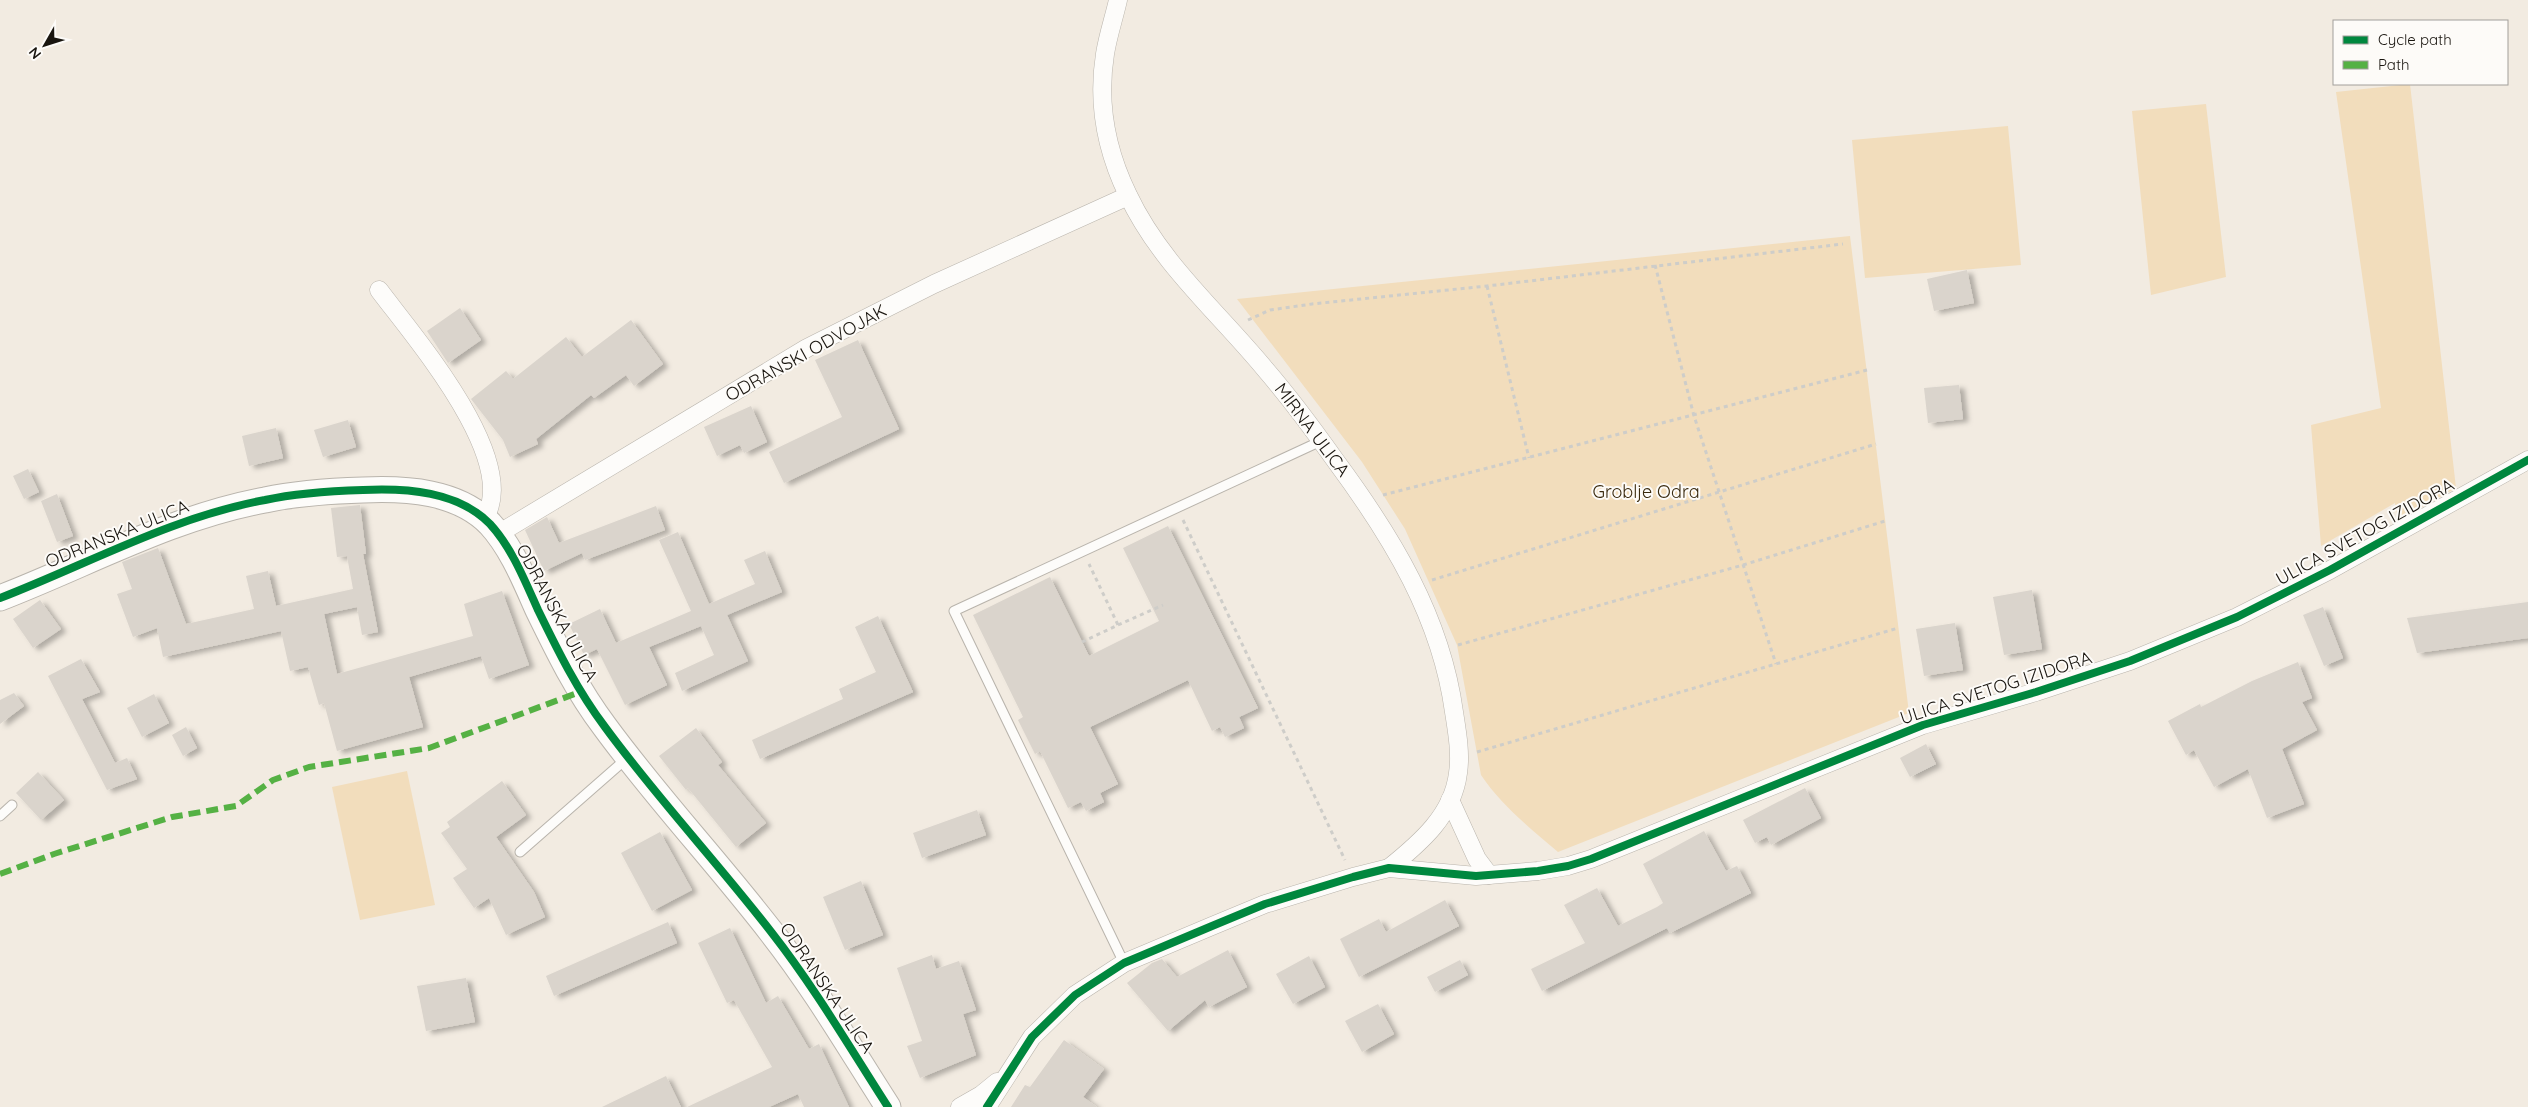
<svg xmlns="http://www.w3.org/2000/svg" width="2528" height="1107" viewBox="0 0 2528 1107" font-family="Quicksand,sans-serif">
  <defs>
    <filter id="shadow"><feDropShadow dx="5.5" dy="3" stdDeviation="2.5" flood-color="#0004"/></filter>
  </defs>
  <rect width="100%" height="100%" fill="#f2ebe1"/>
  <g fill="#f2ddbc">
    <polygon points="2410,84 2456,488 2398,520 2395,503 2321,546 2311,425 2381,408 2336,92"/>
    <polygon points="2206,104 2226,277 2151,295 2132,111"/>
    <polygon points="2008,126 2021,265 1865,278 1852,140"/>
    <path d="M1850,236L1909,713L1558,852C1530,828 1501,805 1481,775L1457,645L1405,529L1362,462L1237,299Z"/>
    <polygon points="407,771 435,905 360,920 332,787"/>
  </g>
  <g fill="#dad4cc" filter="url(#shadow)">
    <polygon points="1967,270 1974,303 1934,311 1927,279"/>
    <polygon points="460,308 481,340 448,363 427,331"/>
    <polygon points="631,320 663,364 634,386 626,375 594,398 591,395 536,439 538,444 510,457 503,440 471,399 506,371 513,379 566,337 582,357"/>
    <polygon points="858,340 899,429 784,483 769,452 842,417 815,360"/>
    <polygon points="1959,385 1963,419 1928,423 1924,388"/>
    <polygon points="751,406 767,442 744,453 740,445 717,456 704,427"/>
    <polygon points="348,420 356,447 323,457 314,430"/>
    <polygon points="276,428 283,458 249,466 242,436"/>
    <polygon points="28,469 39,492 24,499 13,476"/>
    <polygon points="57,494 73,536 57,542 41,501"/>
    <polygon points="360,505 366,554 363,554 378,632 362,635 357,607 324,614 337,674 473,636 464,604 502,591 529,665 489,679 481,656 409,677 423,727 337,751 324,703 319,705 308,667 290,671 281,631 163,657 157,628 133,637 117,594 132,589 122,562 158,548 186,624 254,609 246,576 268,571 276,606 353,589 347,556 337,557 331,508"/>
    <polygon points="656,506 665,530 585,560 582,553 544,571 525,530 547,517 559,543"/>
    <polygon points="1168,526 1258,708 1239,717 1244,728 1225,737 1220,727 1212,731 1188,680 1090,727 1118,784 1100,793 1104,802 1086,811 1081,802 1068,808 1040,751 1035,754 1018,720 1023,717 973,615 1050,577 1089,656 1159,621 1123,548"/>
    <polygon points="678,532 709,604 755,584 744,560 765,551 782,592 727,615 748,661 682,691 675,673 714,655 701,626 649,647 667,685 625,705 597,649 584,655 569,624 600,609 616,643 691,611 659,540"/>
    <polygon points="2032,590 2042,649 2004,655 1993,597"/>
    <polygon points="40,600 61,629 33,648 13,619"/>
    <polygon points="2528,602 2528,638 2417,653 2407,618"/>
    <polygon points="2323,607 2343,658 2324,666 2303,615"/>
    <polygon points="878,616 913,692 760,759 752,740 843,699 839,689 876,672 855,627"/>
    <polygon points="1955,623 1963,670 1924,676 1916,629"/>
    <polygon points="81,659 100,692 82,699 115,763 127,758 137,779 107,790 48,676"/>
    <polygon points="2298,662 2312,698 2302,702 2317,730 2282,749 2304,804 2267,818 2248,769 2214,787 2194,750 2186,755 2168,721 2200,704 2201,707 2252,681"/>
    <polygon points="14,693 24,706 0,724 0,700"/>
    <polygon points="154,694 169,723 142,737 127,708"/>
    <polygon points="186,727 197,748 183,756 172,735"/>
    <polygon points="696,728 722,762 718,765 766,823 736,847 688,788 686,790 659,756"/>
    <polygon points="1926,744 1936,764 1910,777 1900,758"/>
    <polygon points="38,772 64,800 41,820 16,793"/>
    <polygon points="502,781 526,815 496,837 534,892 545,917 506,935 489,898 474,908 453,878 467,869 441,833 450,827 447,822"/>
    <polygon points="1805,788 1821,818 1771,845 1767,837 1755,843 1743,820"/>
    <polygon points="977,810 986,835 922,858 913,833"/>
    <polygon points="1704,831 1726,871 1737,866 1751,893 1670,933 1667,928 1542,991 1531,969 1585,943 1564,905 1597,888 1618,926 1657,907 1663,903 1643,864"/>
    <polygon points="660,832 692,890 652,911 621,853"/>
    <polygon points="861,881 883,935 845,950 823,897"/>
    <polygon points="1445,900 1459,926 1359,977 1340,939 1379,919 1386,932"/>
    <polygon points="668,922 677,943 554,996 546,976"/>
    <polygon points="730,928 766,1003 778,996 809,1049 819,1044 849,1107 804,1107 798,1094 769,1107 687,1107 772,1067 734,1000 727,1003 698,943"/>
    <polygon points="1228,950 1247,987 1209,1007 1205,1000 1168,1031 1127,983 1152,963 1162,959 1177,977"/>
    <polygon points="932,955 936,969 959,961 976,1010 963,1014 976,1055 920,1078 907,1046 922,1041 897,968"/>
    <polygon points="1309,956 1325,987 1293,1004 1276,974"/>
    <polygon points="1460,960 1468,975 1435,992 1427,977"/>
    <polygon points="466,978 475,1022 426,1031 417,986"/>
    <polygon points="1378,1004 1394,1034 1362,1052 1345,1021"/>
    <polygon points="1064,1040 1104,1069 1083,1097 1097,1107 1011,1107 1025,1085 1030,1087"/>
    <polygon points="666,1076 681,1107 602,1107"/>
  </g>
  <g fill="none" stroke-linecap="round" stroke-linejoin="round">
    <defs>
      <g id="lane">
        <polyline points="0,816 12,805"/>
        <polyline points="520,852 626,759"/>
        <polyline points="1124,963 954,611 1321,441"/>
      </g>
      <g id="street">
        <path d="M1118,0C1114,18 1108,35 1105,54C1097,104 1106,150 1128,195C1160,263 1218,312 1265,369C1290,398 1313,429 1335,460C1392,537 1441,617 1454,712C1457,731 1461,754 1458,773C1453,815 1420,843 1389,868"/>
        <path d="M379,290C414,337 522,461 484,519"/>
        <polyline points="498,534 807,348 934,284 1128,196"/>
        <polyline points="1450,800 1477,859 1489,875"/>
        <polyline points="960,1107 981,1095 997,1082"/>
        <polyline points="987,1107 1032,1037 1075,995 1124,963 1212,926 1265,904 1353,877 1389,868 1476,876 1538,871 1568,866 1591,859 1923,725 2036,692 2130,661 2237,617 2330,570 2528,460"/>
      </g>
      <path id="secondary" d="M0,598C88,564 172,517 265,500C297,493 330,491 363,490C406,488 458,491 490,524C512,548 525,581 538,610C558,651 577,690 605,727C657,798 718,863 772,933C815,988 850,1048 888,1107"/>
    </defs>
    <use href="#lane" stroke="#b9b4ac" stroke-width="11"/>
    <use href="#street" stroke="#b9b4ac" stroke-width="19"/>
    <use href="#secondary" stroke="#b9b4ac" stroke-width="27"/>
    <g stroke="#cecdc9" stroke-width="3" stroke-dasharray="4 4" stroke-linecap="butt">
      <polyline points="1655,265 1694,416 1776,664"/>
      <polyline points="1487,286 1529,458"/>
      <polyline points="1248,320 1270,310 1312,304 1487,286 1843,244"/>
      <polyline points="1383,495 1867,370"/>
      <polyline points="1183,520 1345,860"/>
      <polyline points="1432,580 1876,444"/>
      <polyline points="1118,625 1163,605"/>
      <polyline points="1082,642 1118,625 1089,564"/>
      <polyline points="1458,645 1743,565 1885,521"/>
      <polyline points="1477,752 1898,628"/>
    </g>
    <use href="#lane" stroke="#fdfcfa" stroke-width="9"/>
    <use href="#street" stroke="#fdfcfa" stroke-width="18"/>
    <use href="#secondary" stroke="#fdfcfa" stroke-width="25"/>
    <polyline stroke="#55b144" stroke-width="6" stroke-dasharray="12 6" stroke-linecap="butt" points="0,874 54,854 172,817 236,806 273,780 309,767 429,748 580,692"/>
    <defs>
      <g id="cycleway">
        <path d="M0,598C88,564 172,517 265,500C297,493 330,491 363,490C406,488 458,491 490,524C512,548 525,581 538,610C558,651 577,690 605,727C657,798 718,863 772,933C815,988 850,1048 888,1107"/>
        <polyline points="987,1107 1032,1037 1075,995 1124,963 1212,926 1265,904 1353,877 1389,868 1476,876 1538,871 1568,866 1591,859 1923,725 2036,692 2130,661 2237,617 2330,570 2528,460"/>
      </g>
    </defs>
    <use href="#cycleway" stroke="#fdfbf8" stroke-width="11"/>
    <use href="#cycleway" stroke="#00873e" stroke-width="8"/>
  </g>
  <g text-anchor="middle" stroke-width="4" stroke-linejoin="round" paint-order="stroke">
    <g font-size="18" fill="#19150f" stroke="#fdfbf8">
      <text transform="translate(806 353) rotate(-29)" y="6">ODRANSKI ODVOJAK</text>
      <text transform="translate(1312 430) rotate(53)" y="6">MIRNA ULICA</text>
      <text transform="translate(2365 532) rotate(-29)" y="6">ULICA SVETOG IZIDORA</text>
      <text transform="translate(117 534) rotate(-22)" y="6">ODRANSKA ULICA</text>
      <text transform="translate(557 613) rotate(62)" y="6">ODRANSKA ULICA</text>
      <text transform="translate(1996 688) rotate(-18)" y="6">ULICA SVETOG IZIDORA</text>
      <text transform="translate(827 988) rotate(56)" y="6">ODRANSKA ULICA</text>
    </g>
    <g font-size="18" fill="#39290d" stroke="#fdfbf8">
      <text x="1646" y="498">Groblje Odra</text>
    </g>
  </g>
  <rect x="2333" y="20" width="175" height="65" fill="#fdfbf8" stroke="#a29f9b"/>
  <rect x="2343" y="36" width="25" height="8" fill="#00873e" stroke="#a29f9b"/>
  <text x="2378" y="45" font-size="15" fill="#19150f">Cycle path</text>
  <rect x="2343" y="61" width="25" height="8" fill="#55b144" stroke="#a29f9b"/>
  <text x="2378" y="70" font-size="15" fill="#19150f">Path</text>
  <g transform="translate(45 45) rotate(231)" stroke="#fdfbf8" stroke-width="4" paint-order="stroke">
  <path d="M0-4L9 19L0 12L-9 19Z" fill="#19150f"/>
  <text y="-8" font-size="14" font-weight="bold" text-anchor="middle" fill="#19150f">N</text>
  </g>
</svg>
